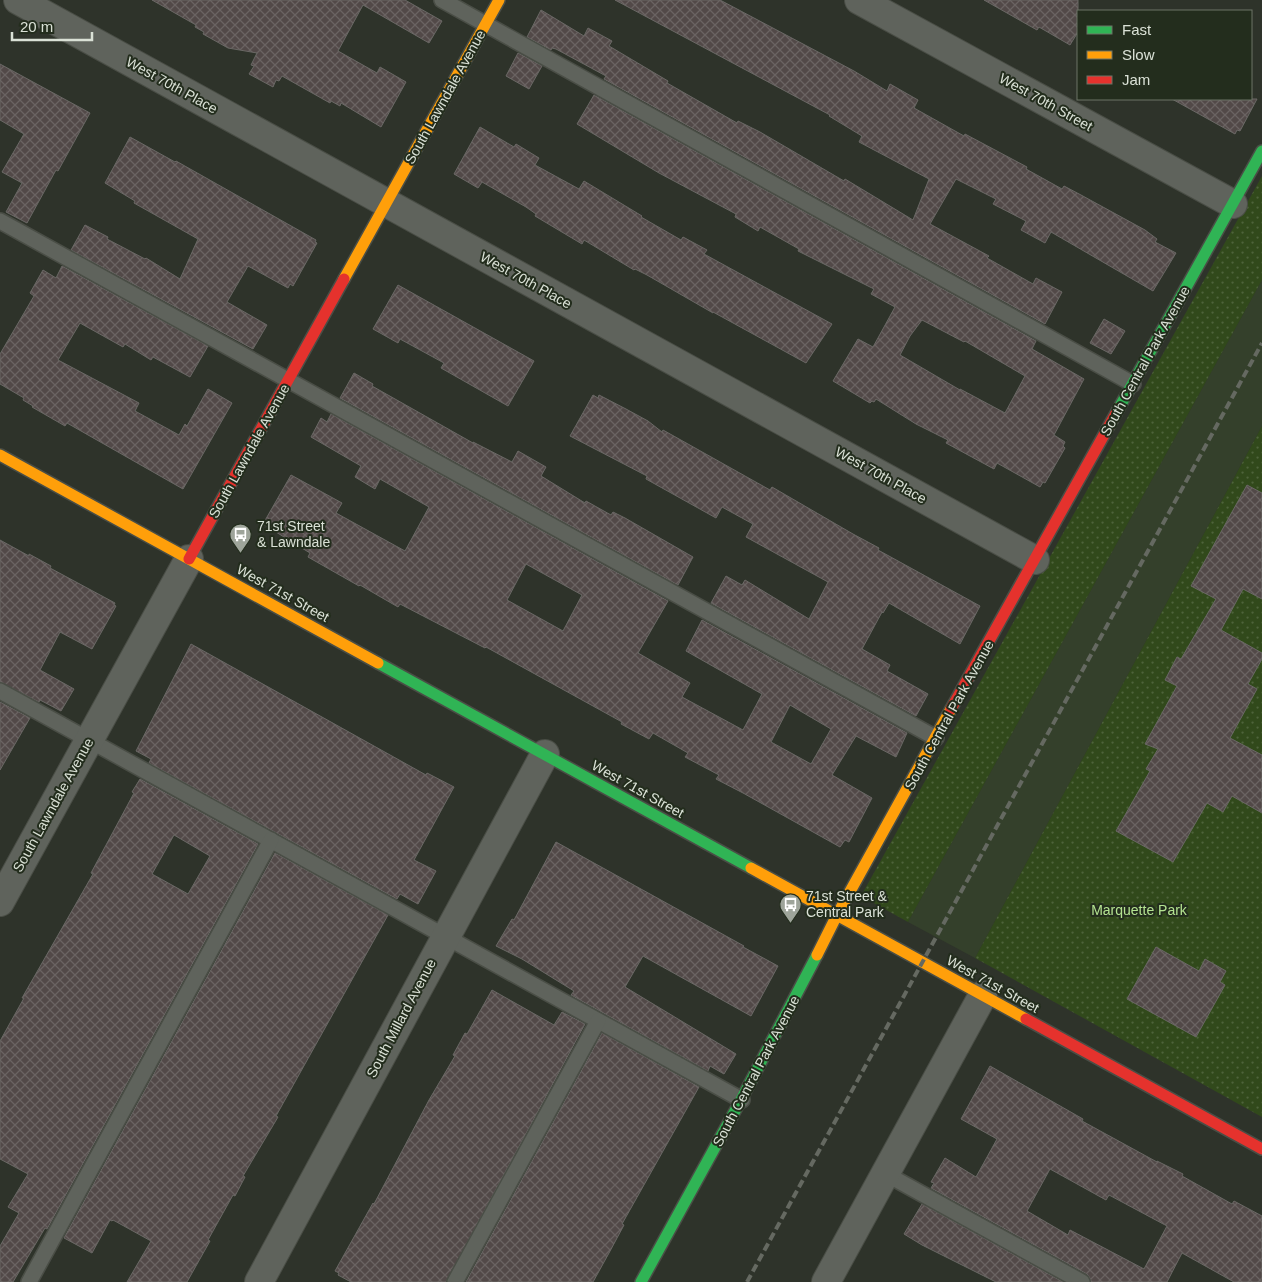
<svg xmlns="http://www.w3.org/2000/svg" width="1262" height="1282" viewBox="0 0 1262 1282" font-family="Arial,sans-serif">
  <defs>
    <pattern id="grass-dots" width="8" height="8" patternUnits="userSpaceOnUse" patternTransform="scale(1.25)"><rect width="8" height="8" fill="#31491b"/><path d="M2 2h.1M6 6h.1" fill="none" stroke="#4e633b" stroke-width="1.8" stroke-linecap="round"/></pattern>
    <pattern id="building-cross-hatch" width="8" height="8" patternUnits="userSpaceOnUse" patternTransform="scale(1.25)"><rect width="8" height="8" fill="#524948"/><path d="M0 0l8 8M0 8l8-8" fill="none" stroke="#6a6362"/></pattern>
  </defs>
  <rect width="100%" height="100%" fill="#2e332a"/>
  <polygon fill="#34402b" points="1262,280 1262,426 975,958 908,922"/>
  <g fill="url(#grass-dots)">
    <polygon points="1262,176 1262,280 908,922 861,896"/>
    <polygon points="1262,426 1262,1117 975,958"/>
  </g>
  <g fill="url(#building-cross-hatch)" stroke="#6a6865" fill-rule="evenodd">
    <polygon points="152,0 405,0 442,21 429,43 363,5 338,51 377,73 380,67 406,82 381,127 341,103 340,106 331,101 330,103 282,76 279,81 276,80 273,87 249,74 254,66 251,65 257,53 228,48 203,34 204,32 195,27 196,25"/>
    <polygon points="615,0 720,0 854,71 887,91 890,84 918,100 914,108 964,136 965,134 1027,167 1026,169 1062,189 1064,186 1081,195 1145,230 1157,239 1155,242 1176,253 1153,291 1051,232 1045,243 1021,230 1026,221 993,204 996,199 956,179 930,224 989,256 987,258 1033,284 1036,278 1062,292 1045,324 604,79 606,76 556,49 552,48 551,50 527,37 541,10 584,36 588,28 612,41 609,46 668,81 667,83 737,123 738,121 760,132 844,181 845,179 913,220 929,179 859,142 862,136 829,116 830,115"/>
    <polygon points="984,0 1078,0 1078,32 1070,45 1039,27 1037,30"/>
    <polygon points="518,53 542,66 529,89 506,76"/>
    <polygon points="0,64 90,113 58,171 56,170 27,223 6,212 22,183 2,172 24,134 0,120"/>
    <path d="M594,95L1036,341L1032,349L1084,379L1054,435L1065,442L1063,446L1065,448L1045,483L1043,482L1040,487L997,463L994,469L946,443L948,440L916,424L876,399L874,402L872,401L870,403L833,381L858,339L873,347L895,307L871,294L874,289L798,251L799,249L760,227L758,231L735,217L736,214L659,173L577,124ZM922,320L964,342L965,341L1025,376L1005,413L960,389V390L900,355L910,336Z"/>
    <polygon points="1172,99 1257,99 1240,131 1237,130 1235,134"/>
    <polygon points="480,127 514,147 516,144 539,158 535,165 579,189 584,181 642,216 641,217 681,240 683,237 707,250 704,254 832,324 806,363 713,312 713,313 647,275 635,269 634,270 584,240 582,244 535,216 536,214 526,207 482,182 478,188 454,174"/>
    <polygon points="130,137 175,162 176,161 316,240 315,242 317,243 293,286 290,284 288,288 248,266 227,302 267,325 253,349 71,250 85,225 108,237 107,239 145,259 146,258 180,279 198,239 134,203 135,201 105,183"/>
    <polygon points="62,266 208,346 190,377 153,357 151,360 125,344 123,347 80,323 58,360 139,403 135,411 179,435 185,424 187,426 208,389 232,403 183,489 67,423 65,426 32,407 33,406 23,400 24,398 0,384 0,354 34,296 30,293 43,270 56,278"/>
    <polygon points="398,285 534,361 508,406 441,368 444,363 400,339 398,343 373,329"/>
    <polygon points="1104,319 1125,331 1111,354 1090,343"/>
    <polygon points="354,373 373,384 372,386 473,443 473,442 512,462 518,451 546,467 541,476 585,503 586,501 611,515 613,512 625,518 693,557 678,585 340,398"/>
    <polygon points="593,395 598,398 599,395 626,409 648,421 662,432 663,430 770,490 772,487 853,534 879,548 878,550 980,606 960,644 889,603 883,613 882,612 862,649 890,665 887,671 928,694 916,716 711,603 726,576 742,585 745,580 809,619 828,582 746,537 753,524 722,507 716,518 646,479 647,476 570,436"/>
    <path d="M331,414L668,601L638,653L690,683L682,697L743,730L762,694L686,651L702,620L907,733L896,757L856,736L832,775L872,798L849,842L845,840L840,847L743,793L716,779L719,775L685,757L688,753L653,733L649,739L621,724L622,722L486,647L485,648L400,604L398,607L360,585L359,586L308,557L310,553L263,524L291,475L342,503L336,513L405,551L429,507L380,479L375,489L355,477L361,466L311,437L321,418L327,422ZM526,564L582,595L563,631L507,600ZM790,705L831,729L811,764L771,742Z"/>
    <polygon points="1247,485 1262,493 1262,599 1243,589 1221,630 1262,653 1262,659 1248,684 1257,689 1230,738 1262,755 1262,813 1232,796 1223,812 1207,803 1173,862 1116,831 1150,771 1146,769 1158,749 1145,744 1177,686 1165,680 1177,657 1181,659 1216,599 1191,586"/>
    <polygon points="0,540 29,556 29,554 51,566 50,568 115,603 114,605 116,606 92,649 60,632 40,670 74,689 61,711 40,700 39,702 0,682"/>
    <polygon points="191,644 426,775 427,773 454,787 414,860 436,871 418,904 400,894 397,899 149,763 151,759 136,751"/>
    <polygon points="0,702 30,718 0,770"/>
    <path d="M140,779L258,844L47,1229L45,1228L13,1282H0V1246L19,1213L8,1207L28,1174L0,1159V1041L24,998H22L93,874L91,873L134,793L132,792ZM174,835L210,856L188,894L152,874Z"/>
    <polygon points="556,842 744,946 743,947 778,966 751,1016 643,956 625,987 736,1054 724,1074 710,1066 708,1071 571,995 574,991 522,959 496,946 512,919 514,920"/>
    <polygon points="275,853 388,915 276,1116 278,1117 243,1176 245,1177 235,1196 233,1195 208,1240 210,1241 187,1282 127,1282 151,1241 113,1220 112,1221 110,1220 92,1253 64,1238"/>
    <polygon points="1156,947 1199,971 1205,959 1226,971 1220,982 1225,985 1196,1037 1127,999"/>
    <polygon points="492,990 554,1025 562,1012 585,1024 446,1282 351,1282 338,1275 339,1273 335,1271 373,1203 374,1204 429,1100 455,1056 453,1055 465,1033 467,1034"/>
    <polygon points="602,1033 699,1087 622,1224 624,1225 609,1253 593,1282 466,1282"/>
    <path d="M990,1066L1083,1119L1082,1121L1157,1162V1161L1183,1174L1182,1176L1232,1204L1234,1201L1262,1216V1282H1234L1182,1253L1167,1282H1091L1090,1278L1087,1274L931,1188L934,1183L931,1182L945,1158L976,1177L997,1139L961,1119ZM1050,1169L1106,1200L1109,1195L1167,1226L1144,1269L1070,1230L1068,1235L1027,1211Z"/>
    <polygon points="922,1204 1063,1282 996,1282 922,1245 904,1234"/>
  </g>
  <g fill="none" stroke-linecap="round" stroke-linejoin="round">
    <defs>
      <g id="lane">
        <polyline points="442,0 1133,384"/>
        <polyline points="0,221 936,738"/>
        <polyline points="0,691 742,1100"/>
        <polyline points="886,1174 1082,1282"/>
        <polyline points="29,1282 271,840"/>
        <polyline points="455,1282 598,1021"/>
      </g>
      <g id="street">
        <polyline points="18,0 1035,560"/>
        <polyline points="859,0 1233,204"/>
        <polyline points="0,902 189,559"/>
        <polyline points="259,1282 545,754"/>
        <polyline points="826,1282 983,995"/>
      </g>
      <g id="fast">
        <polyline points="1119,408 1262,151"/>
        <polyline points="378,663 751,868"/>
        <polyline points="641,1282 741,1100 817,955"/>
      </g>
      <g id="slow">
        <polyline points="344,279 499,0"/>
        <polyline points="0,455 378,663"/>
        <polyline points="751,868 1026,1019"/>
        <polyline points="817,955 837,915 951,709"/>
      </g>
      <g id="jam">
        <polyline points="189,559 344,279"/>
        <polyline points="951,709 1119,408"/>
        <polyline points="1026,1019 1262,1149"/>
      </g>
    </defs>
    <use href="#lane" stroke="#4a4e46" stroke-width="18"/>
    <use href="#street" stroke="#4a4e46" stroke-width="30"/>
    <use href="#fast" stroke="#4a4e46" stroke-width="14"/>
    <use href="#slow" stroke="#4a4e46" stroke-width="14"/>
    <use href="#jam" stroke="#4a4e46" stroke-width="14"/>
    <use href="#lane" stroke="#5f635c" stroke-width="15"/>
    <use href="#street" stroke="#5f635c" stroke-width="28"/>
    <use href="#fast" stroke="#30b455" stroke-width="11"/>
    <use href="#slow" stroke="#ff9f0a" stroke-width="11"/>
    <use href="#jam" stroke="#e5322d" stroke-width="11"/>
    <polyline stroke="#656961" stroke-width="4" stroke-dasharray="8 4" stroke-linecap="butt" points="747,1282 1262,343"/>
  </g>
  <defs>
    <symbol id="bus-pin" viewBox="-11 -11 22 30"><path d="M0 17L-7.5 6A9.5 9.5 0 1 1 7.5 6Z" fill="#9ea49a" stroke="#232d1d"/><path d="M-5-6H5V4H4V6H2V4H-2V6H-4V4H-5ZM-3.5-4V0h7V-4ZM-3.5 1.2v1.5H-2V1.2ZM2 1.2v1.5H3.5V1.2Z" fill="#fff"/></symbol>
  </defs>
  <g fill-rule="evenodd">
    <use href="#bus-pin" x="228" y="522" width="25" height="34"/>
    <use href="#bus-pin" x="778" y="892" width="25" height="34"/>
  </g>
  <g text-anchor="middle" stroke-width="4" stroke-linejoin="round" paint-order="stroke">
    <g font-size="14" fill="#dae1d6" stroke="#232d1d">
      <text transform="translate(172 85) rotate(29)" y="5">West 70th Place</text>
      <text transform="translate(445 97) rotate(-61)" y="5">South Lawndale Avenue</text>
      <text transform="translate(1046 102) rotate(29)" y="5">West 70th Street</text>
      <text transform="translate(526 280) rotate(29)" y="5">West 70th Place</text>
      <text transform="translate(1145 361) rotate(-61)" y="5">South Central Park Avenue</text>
      <text transform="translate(249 451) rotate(-61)" y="5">South Lawndale Avenue</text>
      <text transform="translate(881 475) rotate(29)" y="5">West 70th Place</text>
      <text transform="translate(283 593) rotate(29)" y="5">West 71st Street</text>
      <text transform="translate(949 715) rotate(-61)" y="5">South Central Park Avenue</text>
      <text transform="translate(638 789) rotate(29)" y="5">West 71st Street</text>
      <text transform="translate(53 805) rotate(-61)" y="5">South Lawndale Avenue</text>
      <text transform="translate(993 984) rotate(29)" y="5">West 71st Street</text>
      <text transform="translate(401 1018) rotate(-62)" y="5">South Millard Avenue</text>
      <text transform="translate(756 1071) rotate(-62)" y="5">South Central Park Avenue</text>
    </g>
    <g font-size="14" fill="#dae1d6" stroke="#232d1d" text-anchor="start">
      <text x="257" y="531">71st Street<tspan x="257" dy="16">&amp; Lawndale</tspan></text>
      <text x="806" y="901">71st Street &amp;<tspan x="806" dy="16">Central Park</tspan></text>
    </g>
    <g font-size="14" fill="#b4e391" stroke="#232d1d">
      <text x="1139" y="915">Marquette Park</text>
    </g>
  </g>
  <rect x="1077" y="10" width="175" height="90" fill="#232d1d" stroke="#6c7567"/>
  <rect x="1087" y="26" width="25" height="8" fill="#30b455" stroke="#6c7567"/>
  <text x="1122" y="35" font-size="15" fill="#dae1d6">Fast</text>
  <rect x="1087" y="51" width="25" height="8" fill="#ff9f0a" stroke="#6c7567"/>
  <text x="1122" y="60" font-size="15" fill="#dae1d6">Slow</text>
  <rect x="1087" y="76" width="25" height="8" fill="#e5322d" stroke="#6c7567"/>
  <text x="1122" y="85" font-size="15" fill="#dae1d6">Jam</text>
  <path d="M12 32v8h80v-8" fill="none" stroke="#dae1d6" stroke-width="2.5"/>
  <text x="20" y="32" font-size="15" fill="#dae1d6" stroke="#232d1d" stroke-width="4" paint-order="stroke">20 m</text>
</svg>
